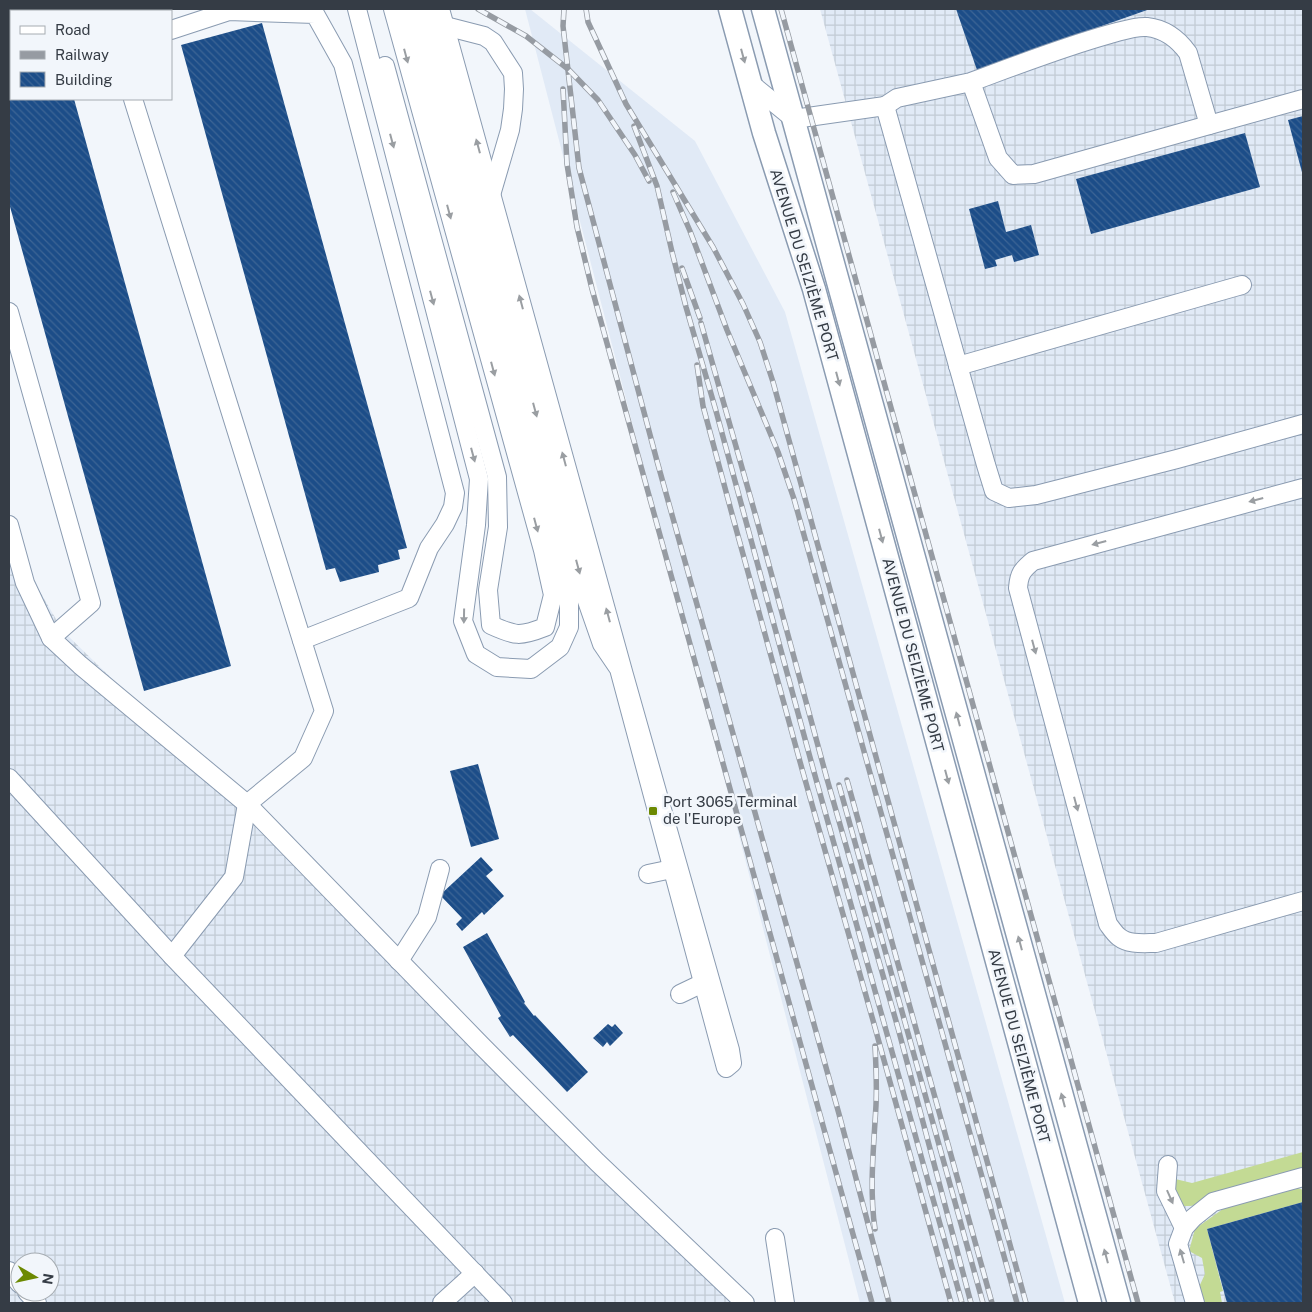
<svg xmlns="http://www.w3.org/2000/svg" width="1312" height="1312" viewBox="0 0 1312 1312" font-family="'Public Sans',sans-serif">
  <defs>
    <pattern id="industrial-grid" width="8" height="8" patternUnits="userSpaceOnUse" patternTransform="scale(1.25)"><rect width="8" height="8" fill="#e1eaf6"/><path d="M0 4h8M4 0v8" fill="none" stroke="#c2cad4"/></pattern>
    <pattern id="building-back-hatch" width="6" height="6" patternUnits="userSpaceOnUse" patternTransform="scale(1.25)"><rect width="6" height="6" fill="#1c4d88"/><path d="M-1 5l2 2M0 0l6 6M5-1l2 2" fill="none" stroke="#3d6595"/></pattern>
  </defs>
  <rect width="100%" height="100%" fill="#f2f6fb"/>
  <polygon fill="#e1eaf6" points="525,9 530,9 695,141 785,312 1065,1303 860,1303"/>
  <g fill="url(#industrial-grid)" fill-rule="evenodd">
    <polygon points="820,9 1303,9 1303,1303 1175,1303"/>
    <path d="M9,539L63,631L753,1303H9ZM20,1262H50V1292H20Z"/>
  </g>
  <g fill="#c3da94">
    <polygon points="1303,1152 1303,1169 1204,1203 1190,1206 1181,1206 1171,1178 1192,1183"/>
    <polygon points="1293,1186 1303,1190 1303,1202 1207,1229 1223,1291 1220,1292 1222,1303 1204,1303 1199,1287 1205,1274 1202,1258 1189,1251 1195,1229 1227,1206"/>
  </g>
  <g fill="url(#building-back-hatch)">
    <polygon points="956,9 1150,9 977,70"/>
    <polygon points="262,23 407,548 398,550 400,559 378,565 379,572 340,582 335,568 326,570 181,45"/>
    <polygon points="11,92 11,99 74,99 231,666 144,691 9,203 9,93"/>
    <polygon points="1303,116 1303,176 1288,120"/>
    <polygon points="1245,133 1260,187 1091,234 1076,179"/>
    <polygon points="998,201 1006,232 1031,225 1039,255 1014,262 1012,255 995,260 997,266 985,269 969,209"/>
    <polygon points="478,764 499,839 471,847 450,771"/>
    <polygon points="481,857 493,870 486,876 504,896 484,915 482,912 462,931 456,924 462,918 440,895"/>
    <polygon points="487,933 525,1002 524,1003 534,1016 535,1015 588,1072 567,1092 513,1035 510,1037 498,1018 501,1016 463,947"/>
    <polygon points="608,1024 612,1027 615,1024 623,1033 610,1046 607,1042 603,1047 593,1038"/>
    <polygon points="1303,1202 1303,1303 1227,1303 1207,1229"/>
  </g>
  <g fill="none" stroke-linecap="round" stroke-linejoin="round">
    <defs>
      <g id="minor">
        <polyline points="357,9 479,479 476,525 463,621 476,654 497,667 531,669 560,647 569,627 569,592 407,9"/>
        <polyline points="424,9 587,601 602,644 619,669 726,1068 732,1063 730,1050 624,675 440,9"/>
        <polyline points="445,26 484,36 493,42 513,73 514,89 513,109 510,130 491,195"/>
        <polyline points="171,30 229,11 315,14 343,64 455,493 453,507 445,524 429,548 409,598 302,640"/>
        <path d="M385,66L497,477L498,527L488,590L491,625C515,636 520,637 545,627L553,595L543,550L393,9"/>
        <polyline points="9,77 11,76"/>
        <polyline points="750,83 794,119 885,106 986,465 994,491 1009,498 1036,495 1177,459 1303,424"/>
        <polyline points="133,99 324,711 303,758 247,804 234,877 172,956"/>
        <path d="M885,106L897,98L971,82L998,158L1013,175L1034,174L1209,125L1188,53C1178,39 1165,29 1147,27C1135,26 1122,31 1110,34C1063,47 1017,65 971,82"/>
        <polyline points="1209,125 1303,99"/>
        <polyline points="9,312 91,603 51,638"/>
        <polyline points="958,366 1242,285"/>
        <path d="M1303,488L1033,561C1022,570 1019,574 1018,588L1108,924C1111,928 1115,934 1119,937C1129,945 1144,943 1156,943L1303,901"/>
        <polyline points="9,525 25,583 51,638 80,665 247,804 481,1045 597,1162 745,1303"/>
        <polyline points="9,778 172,956 503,1303"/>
        <polyline points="648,874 672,869"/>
        <polyline points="399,961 427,917 440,869"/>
        <polyline points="680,994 703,983"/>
        <polyline points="1168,1165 1166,1191 1184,1228"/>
        <polyline points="775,1238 785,1303"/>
        <polyline points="9,1271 20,1284"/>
        <polyline points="27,1292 37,1303"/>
        <polyline points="442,1303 475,1273"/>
        <polyline points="1195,1303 1178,1244 1184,1228 1193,1218 1213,1202 1303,1177"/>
      </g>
      <g id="major">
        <polyline points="730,9 764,133 814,289 1090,1303"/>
        <polyline points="763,9 1119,1303"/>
      </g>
    </defs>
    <use href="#minor" stroke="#8a9bb1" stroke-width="20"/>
    <use href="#major" stroke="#8a9bb1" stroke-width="25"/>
    <use href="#minor" stroke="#fff" stroke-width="18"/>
    <use href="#major" stroke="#fff" stroke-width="22"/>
    <defs>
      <g id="rail">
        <polyline points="478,9 526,36 568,69 598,100 635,155 649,181"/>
        <polyline points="564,9 563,26 579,168 657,461 839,1114 889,1303"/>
        <polyline points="586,9 588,22 626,104 713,247 743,304 760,342 773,382 1026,1303"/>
        <polyline points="781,9 1138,1303"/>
        <polyline points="108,11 117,9"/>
        <polyline points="9,29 11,28"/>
        <polyline points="9,43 11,42"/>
        <polyline points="563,89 567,164 577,227 592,289 872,1303"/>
        <polyline points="634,126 657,186 672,252 686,307 716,411 814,772 962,1303"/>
        <polyline points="673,192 690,231 727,330 778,452 794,499 1017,1303"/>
        <polyline points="682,268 700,318"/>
        <polyline points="701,323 756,517 827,779 898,1028 971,1303"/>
        <polyline points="697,365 703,406 732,514 802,769 874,1024 951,1303"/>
        <polyline points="847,780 992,1303"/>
        <polyline points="839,785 983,1303"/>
        <path d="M875,1046C876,1066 877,1085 876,1105C874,1144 869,1189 875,1229"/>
      </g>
    </defs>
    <use href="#rail" stroke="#969ba2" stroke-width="5.5"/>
    <use href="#rail" stroke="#f2f6fb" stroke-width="4" stroke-dasharray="11" stroke-linecap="butt"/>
  </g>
  <defs><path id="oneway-solid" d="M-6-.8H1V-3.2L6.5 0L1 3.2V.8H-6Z" transform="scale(1.25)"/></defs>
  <g fill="#9a9ea2">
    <use href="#oneway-solid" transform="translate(406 56) rotate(75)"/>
    <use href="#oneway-solid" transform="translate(743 56) rotate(75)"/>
    <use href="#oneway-solid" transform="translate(392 141) rotate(75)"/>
    <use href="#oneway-solid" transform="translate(478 146) rotate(-105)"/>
    <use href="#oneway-solid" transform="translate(449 212) rotate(75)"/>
    <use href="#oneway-solid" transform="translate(432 298) rotate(75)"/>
    <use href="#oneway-solid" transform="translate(521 302) rotate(-105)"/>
    <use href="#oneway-solid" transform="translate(493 369) rotate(75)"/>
    <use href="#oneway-solid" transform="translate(838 379) rotate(75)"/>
    <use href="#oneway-solid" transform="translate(535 410) rotate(75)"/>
    <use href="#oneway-solid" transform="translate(473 455) rotate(75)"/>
    <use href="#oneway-solid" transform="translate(564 459) rotate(-105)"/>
    <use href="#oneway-solid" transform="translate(1256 500) rotate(165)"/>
    <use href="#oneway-solid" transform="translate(536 525) rotate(75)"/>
    <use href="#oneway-solid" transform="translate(881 536) rotate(75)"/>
    <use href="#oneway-solid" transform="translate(1099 543) rotate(165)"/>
    <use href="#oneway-solid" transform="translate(578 567) rotate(75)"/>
    <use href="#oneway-solid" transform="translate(608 615) rotate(-105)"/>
    <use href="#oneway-solid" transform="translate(464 616) rotate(91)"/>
    <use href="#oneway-solid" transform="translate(1034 647) rotate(75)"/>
    <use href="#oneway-solid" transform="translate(958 719) rotate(-105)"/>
    <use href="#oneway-solid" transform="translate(947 777) rotate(75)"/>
    <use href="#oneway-solid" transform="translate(1076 804) rotate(75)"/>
    <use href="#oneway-solid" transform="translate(1020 943) rotate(-105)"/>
    <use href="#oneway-solid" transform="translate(1063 1100) rotate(-105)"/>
    <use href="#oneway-solid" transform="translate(1170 1197) rotate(66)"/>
    <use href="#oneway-solid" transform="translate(1106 1256) rotate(-105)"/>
    <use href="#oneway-solid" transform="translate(1182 1256) rotate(-106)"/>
  </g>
  <rect fill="#6c8901" stroke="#f2f6fb" stroke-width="2" x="648" y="806" width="10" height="10" rx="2.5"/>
  <g text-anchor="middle" stroke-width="5" stroke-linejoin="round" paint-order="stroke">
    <g font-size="15" fill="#353c45" stroke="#f2f6fb">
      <text transform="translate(804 265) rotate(73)" y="5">AVENUE DU SEIZIÈME PORT</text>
      <text transform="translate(913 655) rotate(75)" y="5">AVENUE DU SEIZIÈME PORT</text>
      <text transform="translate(1019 1046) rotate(75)" y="5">AVENUE DU SEIZIÈME PORT</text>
    </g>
    <g font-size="15" fill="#353c45" stroke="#f2f6fb" text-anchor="start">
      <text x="663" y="807">Port 3065 Terminal<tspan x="663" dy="17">de l'Europe</tspan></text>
    </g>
  </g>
  <rect width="1312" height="1312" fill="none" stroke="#353c45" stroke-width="20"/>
  <rect x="10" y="10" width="162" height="90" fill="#f2f6fb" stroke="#a6acb2"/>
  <rect x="20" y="26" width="25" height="8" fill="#ffffff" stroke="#a6acb2"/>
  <text x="55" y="35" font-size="15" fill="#353c45">Road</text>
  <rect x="20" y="51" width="25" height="8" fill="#969ba2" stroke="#a6acb2"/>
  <text x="55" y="60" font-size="15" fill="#353c45">Railway</text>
  <rect x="20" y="72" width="25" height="15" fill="url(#building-back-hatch)" stroke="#a6acb2"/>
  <text x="55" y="85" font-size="15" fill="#353c45">Building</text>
  <g transform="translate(35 1277) rotate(99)"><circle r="24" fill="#f2f6fb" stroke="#a6acb2"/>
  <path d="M0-4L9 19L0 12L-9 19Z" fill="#6c8901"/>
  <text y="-8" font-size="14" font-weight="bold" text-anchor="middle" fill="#353c45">N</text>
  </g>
</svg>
